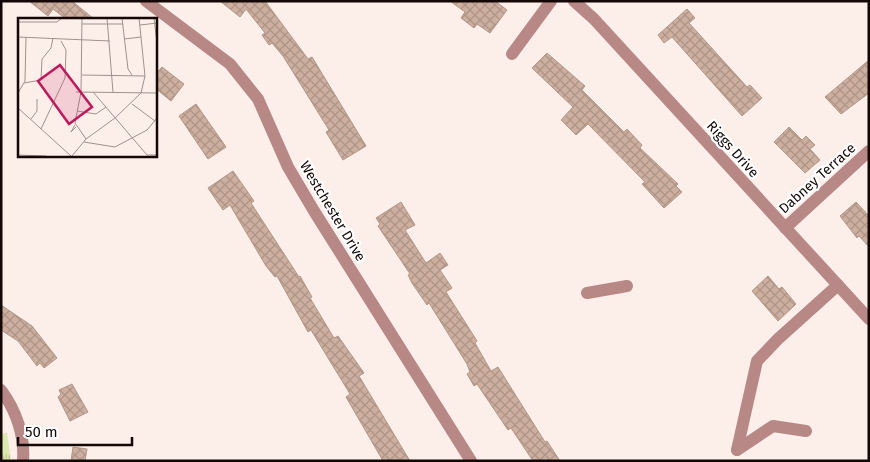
<svg xmlns="http://www.w3.org/2000/svg" width="870" height="462" viewBox="0 0 870 462" font-family="'Fira Sans',sans-serif">
  <defs>
    <pattern id="grass-tufts" width="24" height="20" patternUnits="userSpaceOnUse" patternTransform="scale(1.25)"><rect width="24" height="20" fill="#dde9ac"/><path d="M3 7l-1-3M5 7V3M7 7l1-3M15 17l-1-3M17 17v-4M19 17l1-3" fill="none" stroke="#bdc692"/></pattern>
    <pattern id="building-cross-hatch" width="8" height="8" patternUnits="userSpaceOnUse" patternTransform="scale(1.25)"><rect width="8" height="8" fill="#ccaf9e"/><path d="M0 0l8 8M0 8l8-8" fill="none" stroke="#ae9587"/></pattern>
  </defs>
  <rect width="100%" height="100%" fill="#fceee9"/>
  <polygon fill="url(#grass-tufts)" points="7,433 11,461 1,461 1,434"/>
  <g fill="url(#building-cross-hatch)" stroke="#b39787">
    <polygon points="29,1 72,1 94,19 66,19 53,9 48,16"/>
    <polygon points="220,1 265,1 308,59 312,57 366,146 343,160 326,132 329,130 283,56 272,43 269,45 262,35 265,33 246,9 240,17"/>
    <polygon points="450,1 495,1 507,10 490,33 477,24 474,28 461,18 465,12"/>
    <polygon points="687,9 695,18 689,23 747,87 750,85 762,98 742,116 672,37 664,43 658,35"/>
    <polygon points="547,53 585,86 582,90 624,132 627,129 642,145 640,148 678,184 676,186 682,192 664,208 642,184 645,182 588,124 576,135 561,120 573,107 532,68"/>
    <polygon points="869,60 869,93 841,114 825,97"/>
    <polygon points="162,67 184,84 171,101 155,88 155,75"/>
    <polygon points="196,104 226,147 208,159 179,116"/>
    <polygon points="789,127 802,140 806,136 815,145 810,149 820,160 805,173 774,142"/>
    <polygon points="233,171 254,201 251,203 299,277 300,276 312,297 310,298 334,338 338,336 364,373 359,376 410,461 383,461 346,397 350,394 311,330 308,332 277,276 275,277 266,266 230,205 223,210 208,188"/>
    <polygon points="401,202 415,225 405,230 426,263 440,253 448,265 440,270 452,288 446,292 477,341 475,343 491,371 498,367 545,442 547,441 560,461 533,461 511,428 508,430 477,384 474,386 467,374 470,372 467,364 429,303 427,305 412,283 408,275 410,274 378,226 380,224 376,218"/>
    <polygon points="856,202 869,216 869,247 859,236 857,238 840,216"/>
    <polygon points="768,276 779,289 782,287 796,304 778,321 752,291"/>
    <polygon points="1,305 32,326 57,358 44,368 40,363 37,366 18,341 1,330"/>
    <polygon points="72,384 88,412 70,421 58,397 61,394 59,390"/>
    <polygon points="73,447 87,449 85,461 71,461"/>
  </g>
  <g fill="none" stroke-linecap="round" stroke-linejoin="round">
    <g stroke="#b78885" stroke-width="12">
      <polyline points="146,1 230,64 258,99 288,167 314,211 471,461"/>
      <polyline points="574,1 594,19 869,319"/>
      <polyline points="512,54 551,1"/>
      <polyline points="785,228 869,151"/>
      <polyline points="587,293 627,286"/>
      <path d="M1,390C16,410 25,436 23,461"/>
      <polyline points="737,450 757,361 778,339 838,285"/>
      <polyline points="737,450 773,426 806,431"/>
    </g>
  </g>
  <g text-anchor="middle" stroke-width="4.5" stroke-linejoin="round" paint-order="stroke">
    <g font-size="14" fill="#130805" stroke="#fff">
      <text transform="translate(733 149) rotate(48)" y="5">Riggs Drive</text>
      <text transform="translate(817 178) rotate(-42)" y="5">Dabney Terrace</text>
      <text transform="translate(333 211) rotate(59)" y="5">Westchester Drive</text>
    </g>
  </g>
  <g transform="translate(18 18)">
    <rect width="139" height="139" fill="#fceee9"/>
    <path fill="none" stroke="#9f928e" stroke-width="1" d="M64,0L63,74L57,105L68,121M89,0L95,74M104,0L110,51L114,57M136,0L139,25M0,4H39L44,0M64,6H105M122,7L139,5M0,19L92,23M106,21L123,19M64,57L127,58M6,65L23,62L24,41L33,30L35,20M58,74L139,75M75,74L129,137H139M0,75L7,63L8,19M114,86L137,103M0,90L53,138M59,93L78,96L88,89M13,101L19,93V81M57,107L53,114L58,109M23,111L47,60L48,32L43,23M66,124L97,129L129,112L139,100M0,137L28,138M54,138L68,121L97,100L123,75L127,58L121,0"/>
    <path fill="#c2185b" fill-opacity="0.15" stroke="#c2185b" stroke-width="2.5" d="M42,47L74,89L51,106L20,63Z"/>
    <rect width="139" height="139" fill="none" stroke="#130805" stroke-width="2.5"/>
  </g>
  <rect width="870" height="462" fill="none" stroke="#130805" stroke-width="5"/>
  <path d="M18 437v8h114v-8" fill="none" stroke="#130805" stroke-width="2.5"/>
  <text x="25" y="437" font-size="15" fill="#130805" stroke="#ffffff" stroke-width="4" paint-order="stroke">50 m</text>
</svg>
